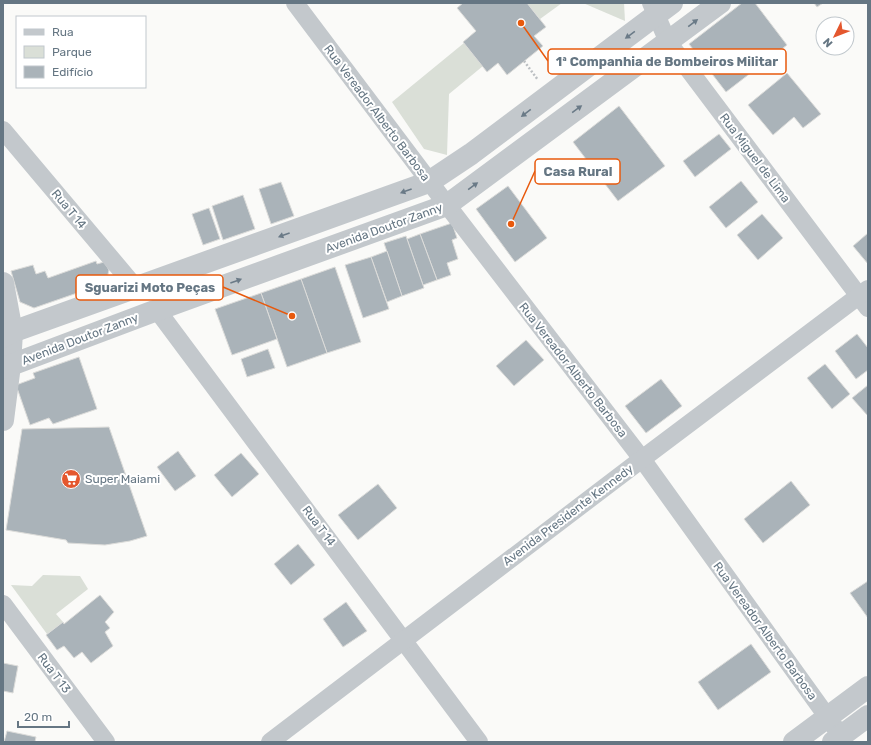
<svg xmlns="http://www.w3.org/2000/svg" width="871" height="745" viewBox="0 0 871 745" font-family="Rubik,sans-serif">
  <rect width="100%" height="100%" fill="#fafaf8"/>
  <g fill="#dadfd7">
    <polygon points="527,3 562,3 540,19"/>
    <polygon points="583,3 624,3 625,21"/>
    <polygon points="464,43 483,66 449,94 447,155 424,149 392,102"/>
    <polygon points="43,575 80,576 88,589 56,614 63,622 47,634 11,585 32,586"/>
  </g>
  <g fill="#aab3b9" stroke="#dcdcda">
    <polygon points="463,3 512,3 513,4 514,3 527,3 546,27 534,36 543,46 507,75 498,63 487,72 463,42 476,31 457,8"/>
    <polygon points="742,3 755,3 787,45 726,92 689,44"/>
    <polygon points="814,3 823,3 817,7"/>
    <polygon points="787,73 821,114 803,128 794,117 773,135 748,105"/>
    <polygon points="619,106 665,166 618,201 573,142"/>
    <polygon points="719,134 731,149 695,177 683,161"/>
    <polygon points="741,181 758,202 726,228 709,207"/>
    <polygon points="281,182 294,216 271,224 259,189"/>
    <polygon points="508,186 547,238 515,262 476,209"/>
    <polygon points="243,195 255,229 223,240 212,206"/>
    <polygon points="209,208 220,239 203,245 192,214"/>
    <polygon points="762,214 783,238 758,260 737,235"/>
    <polygon points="452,223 457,238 452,240 458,259 447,263 451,275 437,280 420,234"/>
    <polygon points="868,233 868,264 853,246"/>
    <polygon points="420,234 437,280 423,285 407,239"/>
    <polygon points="406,236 424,288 402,296 384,243"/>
    <polygon points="387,251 402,296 387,302 371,257"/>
    <polygon points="371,257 389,309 363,318 345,265"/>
    <polygon points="96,261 97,264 104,262 109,270 106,283 34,308 20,302 11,271 33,265 36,274 45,271 48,278"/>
    <polygon points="335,267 361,342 327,353 301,279"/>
    <polygon points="301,279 327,353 287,367 261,293"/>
    <polygon points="261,293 277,339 232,355 215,309"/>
    <polygon points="857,334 868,348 868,370 856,379 835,351"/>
    <polygon points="526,340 544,360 514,386 496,366"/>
    <polygon points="268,349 275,368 247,377 241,359"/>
    <polygon points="79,357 97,409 53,424 49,418 30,425 16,385 35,378 33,373"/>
    <polygon points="825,364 850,394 832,409 807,378"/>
    <polygon points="661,379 682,406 646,433 625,406"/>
    <polygon points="868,385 868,413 867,415 852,398"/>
    <polygon points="109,427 147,536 130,541 105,545 68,543 66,540 6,530 22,429"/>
    <polygon points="178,451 196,476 175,491 157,467"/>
    <polygon points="241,453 259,474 232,497 214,475"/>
    <polygon points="791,481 810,505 763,543 744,519"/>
    <polygon points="378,484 397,508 358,540 338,515"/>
    <polygon points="298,544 315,565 291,585 274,564"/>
    <polygon points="868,581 868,618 850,593"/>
    <polygon points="100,595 114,612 105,622 110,628 105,632 113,646 91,663 82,652 74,658 64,646 57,650 46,635 63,622 64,624"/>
    <polygon points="346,602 367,631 343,647 323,619"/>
    <polygon points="751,644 771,672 718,710 698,682"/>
    <polygon points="3,663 18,666 13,693 3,691"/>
    <polygon points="7,731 36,737 35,742 4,742"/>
  </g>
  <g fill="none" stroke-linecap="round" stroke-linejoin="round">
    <polyline stroke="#bbbfc2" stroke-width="2.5" stroke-dasharray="2 2" stroke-linecap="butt" points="524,61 538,80"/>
    <g stroke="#c3c8cc" stroke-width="18">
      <polyline points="295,3 447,205 642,459 836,729"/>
      <polyline points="651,3 668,42 868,308"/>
      <polyline points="3,130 136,288"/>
      <polyline points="157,310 479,742"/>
      <polyline points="3,604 106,742"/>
      <polyline points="270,742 642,459 868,289"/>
    </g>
    <g stroke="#c3c8cc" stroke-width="22">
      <polyline points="3,283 12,332 10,365 3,420"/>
      <polyline points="3,337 12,332 429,182 471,154 672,3"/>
      <polyline points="3,368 157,310 447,205 720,3"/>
      <polyline points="794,742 868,687"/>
      <polyline points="833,742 868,716"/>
    </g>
  </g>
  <defs><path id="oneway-solid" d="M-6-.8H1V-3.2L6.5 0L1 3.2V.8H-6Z"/></defs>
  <g fill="#6a7a87">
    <use href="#oneway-solid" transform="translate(693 23) rotate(-37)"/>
    <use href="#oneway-solid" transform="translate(630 35) rotate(144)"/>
    <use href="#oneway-solid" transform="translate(577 109) rotate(-36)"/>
    <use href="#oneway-solid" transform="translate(526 113) rotate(143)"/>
    <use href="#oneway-solid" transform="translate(473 186) rotate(-36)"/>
    <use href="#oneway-solid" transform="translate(406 191) rotate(160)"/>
    <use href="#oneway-solid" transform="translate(284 235) rotate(160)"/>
    <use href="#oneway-solid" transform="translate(236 281) rotate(-20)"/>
  </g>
  <defs>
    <symbol id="supermarket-disc" viewBox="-11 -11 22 22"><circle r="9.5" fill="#e4572e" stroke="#fff"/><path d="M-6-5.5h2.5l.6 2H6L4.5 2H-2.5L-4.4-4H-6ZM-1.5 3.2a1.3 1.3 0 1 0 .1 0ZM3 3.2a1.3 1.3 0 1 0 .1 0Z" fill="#fff"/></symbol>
  </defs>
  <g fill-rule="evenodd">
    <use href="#supermarket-disc" x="60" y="468" width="22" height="22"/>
  </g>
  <g text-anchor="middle" stroke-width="4" stroke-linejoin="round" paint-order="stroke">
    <g font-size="12" fill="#657683" stroke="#fff">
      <text transform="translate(377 113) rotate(53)" y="4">Rua Vereador Alberto Barbosa</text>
      <text transform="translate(755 158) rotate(53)" y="4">Rua Miguel de Lima</text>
      <text transform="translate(69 209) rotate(50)" y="4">Rua T 14</text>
      <text transform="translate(384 228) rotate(-20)" y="4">Avenida Doutor Zanny</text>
      <text transform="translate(80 339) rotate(-21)" y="4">Avenida Doutor Zanny</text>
      <text transform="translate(573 370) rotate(52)" y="4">Rua Vereador Alberto Barbosa</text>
      <text transform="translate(568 515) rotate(-37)" y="4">Avenida Presidente Kennedy</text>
      <text transform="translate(319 526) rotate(53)" y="4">Rua T 14</text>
      <text transform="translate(765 631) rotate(54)" y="4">Rua Vereador Alberto Barbosa</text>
      <text transform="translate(54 673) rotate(53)" y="4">Rua T 13</text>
    </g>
    <g font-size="12" fill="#657683" stroke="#fff" text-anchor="start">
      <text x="85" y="483">Super Maiami</text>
    </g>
  </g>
  <path fill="none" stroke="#e8590c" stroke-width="1.5" d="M521 23L548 61M511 224L535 171M292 316L223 287"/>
  <g fill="#e8590c" stroke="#fff" stroke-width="1.5">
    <circle cx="521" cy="23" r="4"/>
    <circle cx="511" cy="224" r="4"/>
    <circle cx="292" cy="316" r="4"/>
  </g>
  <g fill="#fff" stroke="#e8590c" stroke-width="1.5">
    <rect x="548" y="49" width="238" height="25" rx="4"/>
    <rect x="535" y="159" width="85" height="25" rx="4"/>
    <rect x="76" y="275" width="147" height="25" rx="4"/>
  </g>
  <g font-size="13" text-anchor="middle" font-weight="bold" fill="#657683">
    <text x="667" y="66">1ª Companhia de Bombeiros Militar</text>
    <text x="578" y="176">Casa Rural</text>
    <text x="150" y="292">Sguarizi Moto Peças</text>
  </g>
  <rect width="871" height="745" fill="none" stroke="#657683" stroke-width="8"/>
  <rect x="16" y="16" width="130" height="72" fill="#ffffff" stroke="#c1c8cd"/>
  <rect x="24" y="29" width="20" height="6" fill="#c3c8cc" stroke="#c1c8cd"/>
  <text x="52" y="36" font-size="12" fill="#657683">Rua</text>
  <rect x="24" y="46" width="20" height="12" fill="#dadfd7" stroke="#c1c8cd"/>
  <text x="52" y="56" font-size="12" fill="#657683">Parque</text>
  <rect x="24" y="66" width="20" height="12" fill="#aab3b9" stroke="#c1c8cd"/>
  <text x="52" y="76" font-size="12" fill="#657683">Edifício</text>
  <g transform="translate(835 36) rotate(227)"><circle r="19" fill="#ffffff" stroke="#c1c8cd"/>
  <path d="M0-3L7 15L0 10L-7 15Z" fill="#e4572e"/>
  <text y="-6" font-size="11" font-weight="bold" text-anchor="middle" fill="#657683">N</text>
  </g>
  <path d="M18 721v6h51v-6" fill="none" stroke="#657683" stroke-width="2"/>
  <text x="24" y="721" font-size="12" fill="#657683" stroke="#ffffff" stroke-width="3" paint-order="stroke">20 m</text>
</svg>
